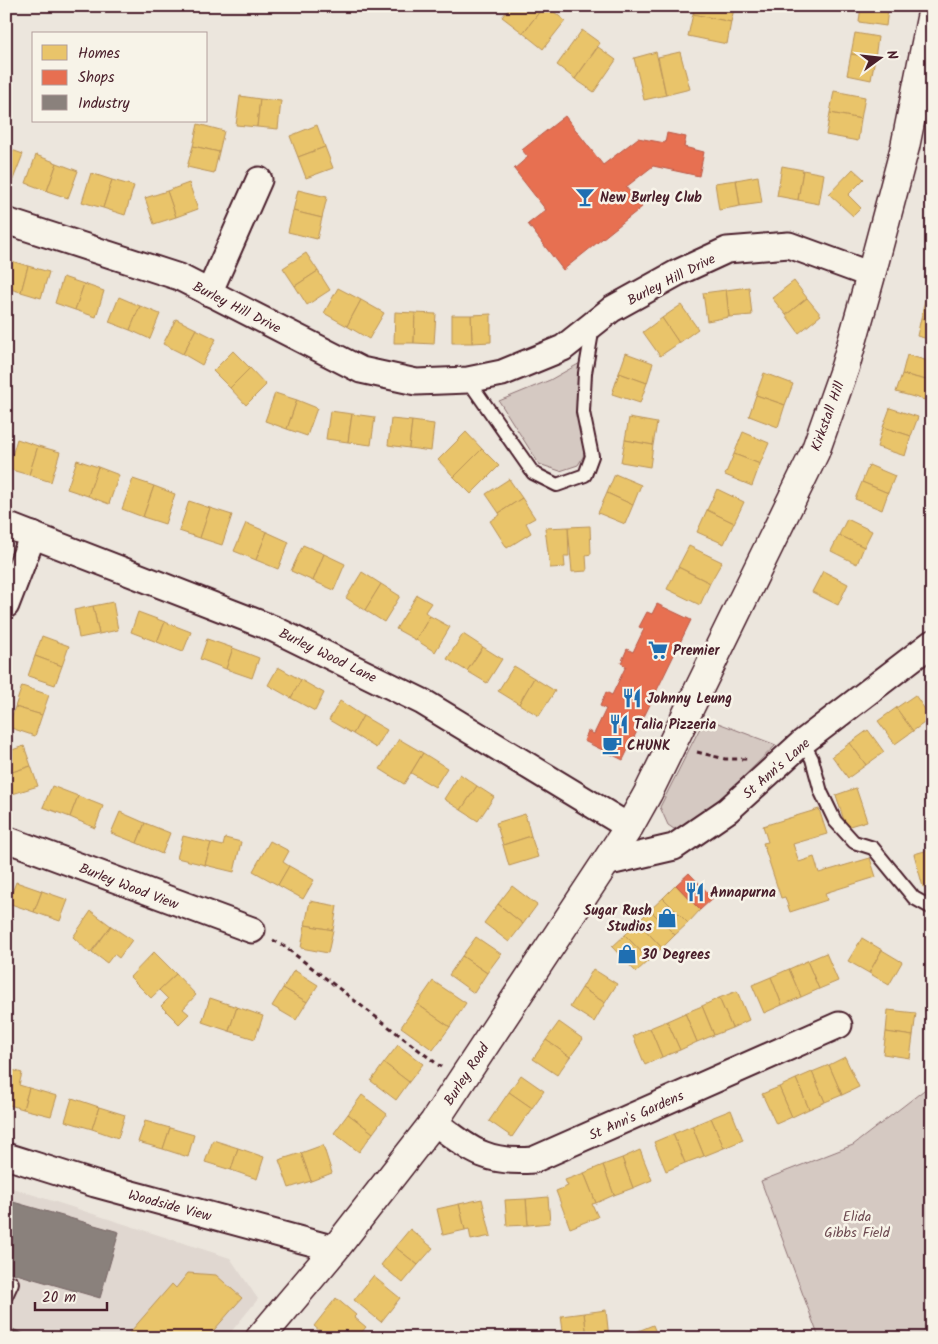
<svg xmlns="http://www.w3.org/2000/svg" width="938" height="1344" viewBox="0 0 938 1344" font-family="Kalam,sans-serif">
  <rect width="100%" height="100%" fill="#ece6dd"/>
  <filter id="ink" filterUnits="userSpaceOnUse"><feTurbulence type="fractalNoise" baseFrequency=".02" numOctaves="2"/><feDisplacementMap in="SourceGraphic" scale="10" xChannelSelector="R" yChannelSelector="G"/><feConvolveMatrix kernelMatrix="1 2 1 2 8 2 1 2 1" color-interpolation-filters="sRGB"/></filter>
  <g filter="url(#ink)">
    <polygon fill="#e0d7d0" points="6,1186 230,1258 258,1299 226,1338 6,1338"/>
    <g fill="#d5c9c2" stroke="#907476">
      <polygon points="582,362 586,445 583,457 578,465 560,471 539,464 499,401 550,380"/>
      <path d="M705,718L776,745C747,772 711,814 674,829L668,825L660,807Z"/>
      <polygon points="932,1084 932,1338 819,1338 761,1181 853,1145"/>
    </g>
    <g fill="#e9c46a" stroke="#b99257">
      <polygon points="511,6 544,6 523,33 502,17"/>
      <polygon points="544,6 547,6 565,21 543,49 523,33"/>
      <polygon points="694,6 748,6 747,12 734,9 731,22 693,14"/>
      <polygon points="861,6 888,9 886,26 859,22"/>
      <polygon points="693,14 731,22 727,44 688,36"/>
      <polygon points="582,30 600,43 575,79 557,65"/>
      <polygon points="855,33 878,37 875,58 851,54"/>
      <polygon points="598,47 616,60 594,92 575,79"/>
      <polygon points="656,52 666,95 644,100 634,58"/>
      <polygon points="680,52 690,89 666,95 658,57"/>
      <polygon points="851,54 875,58 871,80 847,75"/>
      <polygon points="834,91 865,97 861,119 830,113"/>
      <polygon points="240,96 260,99 257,127 236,125"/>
      <polygon points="260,99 281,101 278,129 257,127"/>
      <polygon points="830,113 861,119 858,141 826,135"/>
      <polygon points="198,124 224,131 219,152 193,146"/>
      <polygon points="317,125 325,147 298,157 290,136"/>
      <polygon points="193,146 219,152 214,173 187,167"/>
      <polygon points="325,147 333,168 306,178 298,157"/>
      <polygon points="6,148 23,154 12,182 6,180"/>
      <polygon points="36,155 57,163 47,191 26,183"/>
      <polygon points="57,163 78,171 68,198 47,191"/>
      <polygon points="782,166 803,170 798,200 777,196"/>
      <polygon points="853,169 864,179 848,195 861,208 853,216 829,194"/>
      <polygon points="803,170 824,174 819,204 798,200"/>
      <polygon points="91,173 112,180 103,208 82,202"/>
      <polygon points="758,176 762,203 740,206 736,180"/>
      <polygon points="112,180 134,186 125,215 103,208"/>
      <polygon points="736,180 740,206 719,210 715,183"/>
      <polygon points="189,183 198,209 176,217 167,191"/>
      <polygon points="298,190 327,197 322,218 293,211"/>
      <polygon points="167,191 176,217 154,224 145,198"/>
      <polygon points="293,211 322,218 317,239 288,232"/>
      <polygon points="306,253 318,271 295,286 283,268"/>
      <polygon points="8,260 28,266 21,292 6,288"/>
      <polygon points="28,266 49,272 41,298 21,292"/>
      <polygon points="318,271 330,290 307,305 295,286"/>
      <polygon points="63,277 84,284 75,310 55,303"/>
      <polygon points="794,281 807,298 786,315 772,298"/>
      <polygon points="84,284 104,291 96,317 75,310"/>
      <polygon points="749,287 752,315 729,317 726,290"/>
      <polygon points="338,288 361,300 347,326 324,313"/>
      <polygon points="726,290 729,317 707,321 703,293"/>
      <polygon points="119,297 140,306 130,330 109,322"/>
      <polygon points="807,298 821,315 799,333 786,315"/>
      <polygon points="361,300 384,313 369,339 347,326"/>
      <polygon points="925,300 932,301 932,321 921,318"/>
      <polygon points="681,305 698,329 679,343 662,318"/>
      <polygon points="140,306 160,314 150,339 130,330"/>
      <polygon points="395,312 415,313 414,343 394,343"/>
      <polygon points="415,313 436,314 434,344 414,343"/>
      <polygon points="491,314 491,342 472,343 471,315"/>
      <polygon points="452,315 471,315 472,343 452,343"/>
      <polygon points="662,318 679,343 660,356 643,332"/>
      <polygon points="921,318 932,321 932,340 917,336"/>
      <polygon points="176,319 196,329 183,354 163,344"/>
      <polygon points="196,329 216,339 202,365 183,354"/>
      <polygon points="233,351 250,368 230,388 213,371"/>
      <polygon points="626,353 653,363 647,383 619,373"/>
      <polygon points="907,355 932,362 930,381 902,374"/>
      <polygon points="250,368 266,385 246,405 230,388"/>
      <polygon points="619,373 647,383 640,403 612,394"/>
      <polygon points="764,373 793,384 785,405 756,395"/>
      <polygon points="902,374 930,381 925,400 896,392"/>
      <polygon points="275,393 297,400 287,429 265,421"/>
      <polygon points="756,395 785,405 778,427 749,416"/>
      <polygon points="297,400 317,408 307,436 287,429"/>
      <polygon points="890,408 918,417 911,436 883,427"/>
      <polygon points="330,411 352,414 348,442 326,439"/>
      <polygon points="352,414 375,417 371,445 348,442"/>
      <polygon points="629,418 657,423 653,445 625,440"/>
      <polygon points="391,419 412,421 409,448 388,445"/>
      <polygon points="412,421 434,424 431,451 409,448"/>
      <polygon points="883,427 911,436 905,456 877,447"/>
      <polygon points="466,432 482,449 454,477 438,460"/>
      <polygon points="743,432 769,443 760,464 734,454"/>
      <polygon points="17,439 38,446 29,475 8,469"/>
      <polygon points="625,440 653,445 650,467 621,462"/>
      <polygon points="38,446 60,452 51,482 29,475"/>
      <polygon points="482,449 499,466 471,494 454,477"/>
      <polygon points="734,454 760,464 752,486 725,475"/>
      <polygon points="77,460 98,467 88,496 67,489"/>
      <polygon points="869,465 895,476 888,493 862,482"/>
      <polygon points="98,467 119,475 109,504 88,496"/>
      <polygon points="615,474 641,485 633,505 607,493"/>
      <polygon points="133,479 154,486 143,517 122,509"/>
      <polygon points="509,479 522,498 499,513 486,494"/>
      <polygon points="862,482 888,493 882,510 855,499"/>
      <polygon points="154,486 175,494 165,524 143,517"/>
      <polygon points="717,489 744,502 734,523 707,510"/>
      <polygon points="607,493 633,505 625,524 598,513"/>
      <polygon points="522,498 535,518 526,523 531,533 507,548 490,521 500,515 499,513"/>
      <polygon points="189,501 210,508 200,538 179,531"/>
      <polygon points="210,508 232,515 222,545 200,538"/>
      <polygon points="707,510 734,523 724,544 697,532"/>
      <polygon points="847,519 872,531 864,547 839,535"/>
      <polygon points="246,523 267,532 256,560 234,551"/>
      <polygon points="590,526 591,554 586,555 587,571 572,572 568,527"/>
      <polygon points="568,527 569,556 564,556 565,567 550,568 545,528"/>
      <polygon points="267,532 289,542 278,569 256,560"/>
      <polygon points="839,535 864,547 857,564 831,551"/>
      <polygon points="303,545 324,554 313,581 291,571"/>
      <polygon points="689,546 722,562 710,583 678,567"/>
      <polygon points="324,554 345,564 334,590 313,581"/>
      <polygon points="678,567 710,583 700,605 667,589"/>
      <polygon points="823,571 848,584 838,605 812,592"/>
      <polygon points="362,572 381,584 365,610 346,598"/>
      <polygon points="381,584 400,596 384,622 365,610"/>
      <polygon points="417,595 431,603 425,612 430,616 416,640 396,629"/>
      <polygon points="113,602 118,630 99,634 93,606"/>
      <polygon points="93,606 99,634 79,638 74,610"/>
      <polygon points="138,612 165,622 157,642 131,632"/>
      <polygon points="430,616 450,627 435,652 416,640"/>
      <polygon points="165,622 191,632 183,652 157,642"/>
      <polygon points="463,634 483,647 467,671 447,659"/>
      <polygon points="42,636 69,646 62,666 35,656"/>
      <polygon points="207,639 233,648 226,669 200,659"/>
      <polygon points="483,647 502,659 487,683 467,671"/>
      <polygon points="233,648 259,658 252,678 226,669"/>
      <polygon points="35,656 62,666 55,685 28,676"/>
      <polygon points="514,666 534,678 519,704 498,691"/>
      <polygon points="278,667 301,680 291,698 268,685"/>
      <polygon points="534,678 555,691 539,716 519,704"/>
      <polygon points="301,680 324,693 315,711 291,698"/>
      <polygon points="22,686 49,695 42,715 15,707"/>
      <polygon points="915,695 931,718 913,731 896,708"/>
      <polygon points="340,701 363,716 353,734 329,720"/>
      <polygon points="15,707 42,715 35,736 8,727"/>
      <polygon points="896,708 913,731 895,744 878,721"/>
      <polygon points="363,716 387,730 376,748 353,734"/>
      <polygon points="868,730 884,752 866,765 850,743"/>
      <polygon points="399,739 423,753 404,784 380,769"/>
      <polygon points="850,743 866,765 848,778 832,756"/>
      <polygon points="24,746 31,766 6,774 6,752"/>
      <polygon points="423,753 447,768 435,787 411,773"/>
      <polygon points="31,766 38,786 9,795 6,774"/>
      <polygon points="460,774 477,786 461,810 444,799"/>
      <polygon points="52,786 78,796 70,817 43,807"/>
      <polygon points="477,786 494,797 478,821 461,810"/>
      <polygon points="856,788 867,821 846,827 836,795"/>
      <polygon points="78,796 103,806 95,828 70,817"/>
      <polygon points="819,809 827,834 793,844 799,862 814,857 819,873 870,858 876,877 825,893 827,900 790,912 785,897 781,898 763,843 768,842 763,826"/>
      <polygon points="120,812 145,823 137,843 111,833"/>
      <polygon points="525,814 531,836 503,845 496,823"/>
      <polygon points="145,823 170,833 162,854 137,843"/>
      <polygon points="183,836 211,843 205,865 177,858"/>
      <polygon points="531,836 538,857 509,866 503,845"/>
      <polygon points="225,838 241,842 234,872 205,865 211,843 223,846"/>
      <polygon points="270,841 289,851 283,862 289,866 278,885 253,871"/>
      <polygon points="932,849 932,884 923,887 914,854"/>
      <polygon points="289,866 314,880 303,899 278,885"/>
      <polygon points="16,882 42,891 34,912 8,903"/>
      <polygon points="676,885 700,910 688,923 663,898"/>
      <polygon points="512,886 537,905 523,924 498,904"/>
      <polygon points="42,891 68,900 60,921 34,912"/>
      <polygon points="663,898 688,923 675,935 650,910"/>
      <polygon points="310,901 337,906 333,930 305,925"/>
      <polygon points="498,904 523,924 509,942 484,923"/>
      <polygon points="650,910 675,935 662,948 638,922"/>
      <polygon points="91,911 111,926 90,953 73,937"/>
      <polygon points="638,922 662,948 649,960 625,935"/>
      <polygon points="305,925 333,930 328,953 301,948"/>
      <polygon points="111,926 132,940 119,958 114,954 107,963 92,952"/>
      <polygon points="625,935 649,960 636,972 612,947"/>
      <polygon points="476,937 501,954 487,973 462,956"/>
      <polygon points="862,938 882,950 869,973 848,961"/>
      <polygon points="882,950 902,962 889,985 869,973"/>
      <polygon points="154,952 176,974 151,998 130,977"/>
      <polygon points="826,953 838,981 819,989 807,961"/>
      <polygon points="462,956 487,973 474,993 449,975"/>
      <polygon points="807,961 819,989 801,997 789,969"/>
      <polygon points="593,969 617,984 605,1003 582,988"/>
      <polygon points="789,969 801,997 782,1005 771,977"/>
      <polygon points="294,970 318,985 307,1002 283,988"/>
      <polygon points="176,974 196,995 183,1009 189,1014 179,1024 161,1006 168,999 159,990"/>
      <polygon points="771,977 782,1005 764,1013 752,985"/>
      <polygon points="433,981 466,1003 450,1027 417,1004"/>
      <polygon points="283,988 307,1002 296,1020 272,1006"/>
      <polygon points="582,988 605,1003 594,1022 570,1007"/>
      <polygon points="737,991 749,1020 732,1028 719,998"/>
      <polygon points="210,998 237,1007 229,1031 202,1022"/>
      <polygon points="719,998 732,1028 714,1035 702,1006"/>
      <polygon points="417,1004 450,1027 433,1050 401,1027"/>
      <polygon points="702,1006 714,1035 697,1042 685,1013"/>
      <polygon points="237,1007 263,1016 255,1039 229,1031"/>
      <polygon points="888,1010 916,1013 913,1036 886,1032"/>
      <polygon points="685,1013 697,1042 680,1050 667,1021"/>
      <polygon points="667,1021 680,1050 662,1057 650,1028"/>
      <polygon points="559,1022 583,1039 570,1057 546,1040"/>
      <polygon points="650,1028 662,1057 645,1065 633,1036"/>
      <polygon points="886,1032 913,1036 910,1058 883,1054"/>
      <polygon points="546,1040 570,1057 557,1075 533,1059"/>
      <polygon points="398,1045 423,1064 409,1082 384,1063"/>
      <polygon points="845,1057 859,1087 842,1095 829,1065"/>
      <polygon points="384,1063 409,1082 396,1100 371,1081"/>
      <polygon points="829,1065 842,1095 825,1102 812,1072"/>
      <polygon points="6,1068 22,1073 19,1085 29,1088 23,1109 6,1104"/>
      <polygon points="812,1072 825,1102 809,1109 796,1079"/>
      <polygon points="521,1075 544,1091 532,1108 509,1092"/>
      <polygon points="796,1079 809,1109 792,1117 779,1087"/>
      <polygon points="779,1087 792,1117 776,1124 762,1094"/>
      <polygon points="29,1088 57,1096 51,1116 23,1109"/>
      <polygon points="509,1092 532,1108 512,1137 489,1121"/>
      <polygon points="362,1095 387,1114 373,1133 348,1114"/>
      <polygon points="72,1098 99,1107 92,1129 65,1121"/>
      <polygon points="99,1107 125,1115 118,1138 92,1129"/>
      <polygon points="731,1110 743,1140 724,1148 711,1118"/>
      <polygon points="348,1114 373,1133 359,1152 334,1133"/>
      <polygon points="711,1118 724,1148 704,1156 692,1126"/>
      <polygon points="145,1121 170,1128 163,1149 138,1142"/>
      <polygon points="692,1126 704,1156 685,1163 673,1134"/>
      <polygon points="170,1128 194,1135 188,1157 163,1149"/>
      <polygon points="673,1134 685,1163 666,1171 654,1142"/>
      <polygon points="213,1140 238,1148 231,1170 205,1162"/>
      <polygon points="323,1145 332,1173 311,1181 301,1153"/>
      <polygon points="238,1148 264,1157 257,1179 231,1170"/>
      <polygon points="640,1150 652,1180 633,1188 622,1158"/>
      <polygon points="301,1153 311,1181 289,1188 279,1160"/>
      <polygon points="622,1158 633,1188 614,1195 603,1165"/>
      <polygon points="603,1165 614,1195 596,1203 584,1173"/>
      <polygon points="584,1173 596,1203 592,1204 598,1217 570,1228 556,1191 568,1186 565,1180"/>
      <polygon points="548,1197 550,1223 528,1225 526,1199"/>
      <polygon points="482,1199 491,1236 471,1240 469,1229 465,1230 459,1204"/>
      <polygon points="526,1199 528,1225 507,1226 505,1200"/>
      <polygon points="459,1204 465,1230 443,1235 437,1209"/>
      <polygon points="410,1229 433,1248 418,1265 395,1247"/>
      <polygon points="395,1247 418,1265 403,1283 381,1265"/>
      <polygon points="188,1273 216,1275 242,1298 207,1338 125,1338 172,1284 176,1288"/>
      <polygon points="373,1276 400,1298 381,1322 354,1300"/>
      <polygon points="336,1298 356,1315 354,1317 366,1327 357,1338 344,1330 338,1338 328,1338 314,1326"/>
      <polygon points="606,1310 609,1338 587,1338 584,1313"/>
      <polygon points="584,1313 587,1338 564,1338 561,1316"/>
      <polygon points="653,1325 658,1338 627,1338 626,1336"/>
    </g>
    <g fill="#e76f51" stroke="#b85746">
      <polygon points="565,116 603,165 638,138 665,143 667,133 686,137 684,147 704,152 699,176 653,166 626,187 642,207 563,270 528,224 546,210 514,169 528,157 522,150"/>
      <polygon points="657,604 691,620 623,760 584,741 588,731 594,734 606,709 600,706 606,692 612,695 626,666 621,663 627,649 633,652 644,629 639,627 647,612 652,614"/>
      <polygon points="689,873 713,898 700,910 676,885"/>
    </g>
    <g fill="#8a817c" stroke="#776464">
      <polygon points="6,1200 119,1232 100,1298 6,1271"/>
      <polygon points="6,1326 32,1338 6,1338"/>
    </g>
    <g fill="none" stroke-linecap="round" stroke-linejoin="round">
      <defs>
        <g id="lane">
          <polyline points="468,380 533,473 557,485 585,475 592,456 583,412 585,373 593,327"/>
          <polyline points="803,742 812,759 821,792 835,821 854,842 873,848 914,898 932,908"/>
          <polyline points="6,1296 12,1283"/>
        </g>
        <g id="street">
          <polyline points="6,221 179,277 361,370 416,382 468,380 502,373 563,348 612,309 677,273 727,250 789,245 871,275"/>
          <polyline points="209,293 259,180"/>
          <polyline points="6,525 274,629 423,702 629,827"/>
          <polyline points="6,605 33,535"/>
          <polyline points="6,839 252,930"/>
          <polyline points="605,863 674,847 728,810 803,742 932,643"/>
          <path d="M434,1122C470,1149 485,1164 533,1160L839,1025"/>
          <polyline points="6,1156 95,1184 335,1249"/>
        </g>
        <polyline id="secondary" points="260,1338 335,1249 434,1122 629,827 648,793 815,452 845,367 871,275 905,147 932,13"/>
      </defs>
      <use href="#lane" stroke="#4a1f2b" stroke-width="16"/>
      <use href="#street" stroke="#4a1f2b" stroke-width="29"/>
      <use href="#secondary" stroke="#4a1f2b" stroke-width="31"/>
      <g stroke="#4a1f2b" stroke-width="3" stroke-dasharray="5 4" stroke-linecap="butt">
        <polyline points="697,752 725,759 747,759"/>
        <polyline points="273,940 285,947 441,1067"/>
      </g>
      <use href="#lane" stroke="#f7f3e8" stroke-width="12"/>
      <use href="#street" stroke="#f7f3e8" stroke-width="25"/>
      <use href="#secondary" stroke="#f7f3e8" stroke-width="28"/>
    </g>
  </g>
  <defs>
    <symbol id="bar-bare" viewBox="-9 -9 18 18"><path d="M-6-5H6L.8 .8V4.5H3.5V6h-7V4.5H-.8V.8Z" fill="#1f6fb2" stroke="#f7f3e8" stroke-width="2.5" paint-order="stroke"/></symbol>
    <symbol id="supermarket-bare" viewBox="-9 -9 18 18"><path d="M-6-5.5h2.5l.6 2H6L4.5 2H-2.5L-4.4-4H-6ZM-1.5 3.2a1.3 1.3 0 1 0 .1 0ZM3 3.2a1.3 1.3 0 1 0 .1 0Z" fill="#1f6fb2" stroke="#f7f3e8" stroke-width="2.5" paint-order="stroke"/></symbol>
    <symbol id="restaurant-bare" viewBox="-9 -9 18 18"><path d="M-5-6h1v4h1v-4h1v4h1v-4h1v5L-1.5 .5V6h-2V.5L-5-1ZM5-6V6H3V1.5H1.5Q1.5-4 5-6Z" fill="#1f6fb2" stroke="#f7f3e8" stroke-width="2.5" paint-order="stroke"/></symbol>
    <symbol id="cafe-bare" viewBox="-9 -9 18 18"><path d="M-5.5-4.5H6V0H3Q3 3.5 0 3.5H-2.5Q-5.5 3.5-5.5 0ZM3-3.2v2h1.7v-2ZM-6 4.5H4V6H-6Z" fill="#1f6fb2" stroke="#f7f3e8" stroke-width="2.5" paint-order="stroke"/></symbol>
    <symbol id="shop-bare" viewBox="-9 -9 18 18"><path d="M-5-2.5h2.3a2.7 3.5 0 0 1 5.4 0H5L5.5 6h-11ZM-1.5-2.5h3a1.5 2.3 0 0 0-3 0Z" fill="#1f6fb2" stroke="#f7f3e8" stroke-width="2.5" paint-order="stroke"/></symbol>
  </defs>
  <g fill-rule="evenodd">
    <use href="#bar-bare" x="571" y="183" width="28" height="28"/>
    <use href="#supermarket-bare" x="644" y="636" width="28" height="28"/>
    <use href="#restaurant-bare" x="618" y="684" width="28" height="28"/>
    <use href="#restaurant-bare" x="605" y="710" width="28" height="28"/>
    <use href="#cafe-bare" x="598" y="731" width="28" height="28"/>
    <use href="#restaurant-bare" x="681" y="878" width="28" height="28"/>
    <use href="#shop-bare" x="653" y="904" width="28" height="28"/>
    <use href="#shop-bare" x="613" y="940" width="28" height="28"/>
  </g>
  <g text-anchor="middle" stroke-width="5" stroke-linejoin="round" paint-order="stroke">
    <g font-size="14" font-weight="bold" fill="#4a1f2b" stroke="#f7f3e8" text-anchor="start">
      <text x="600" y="202">New Burley Club</text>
      <text x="673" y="655">Premier</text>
      <text x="647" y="703">Johnny Leung</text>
      <text x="634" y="729">Talia Pizzeria</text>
      <text x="627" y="750">CHUNK</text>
      <text x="710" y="897">Annapurna</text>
      <text x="652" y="915" text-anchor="end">Sugar Rush<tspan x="652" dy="16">Studios</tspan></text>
      <text x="642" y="959">30 Degrees</text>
    </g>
    <g font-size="14" fill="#4a1f2b" stroke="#f7f3e8">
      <text transform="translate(671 279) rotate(-27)" y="5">Burley Hill Drive</text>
      <text transform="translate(237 307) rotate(27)" y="5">Burley Hill Drive</text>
      <text transform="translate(827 416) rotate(-70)" y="5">Kirkstall Hill</text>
      <text transform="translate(328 655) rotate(26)" y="5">Burley Wood Lane</text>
      <text transform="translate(776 768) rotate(-41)" y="5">St Ann's Lane</text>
      <text transform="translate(129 886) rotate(21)" y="5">Burley Wood View</text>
      <text transform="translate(466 1074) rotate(-57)" y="5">Burley Road</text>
      <text transform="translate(636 1115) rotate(-24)" y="5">St Ann's Gardens</text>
      <text transform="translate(170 1205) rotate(15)" y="5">Woodside View</text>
    </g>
    <g font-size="14" fill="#6d4a51" stroke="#f7f3e8">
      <text x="857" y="1221">Elida<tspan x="857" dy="16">Gibbs Field</tspan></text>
    </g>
  </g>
  <rect width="938" height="1344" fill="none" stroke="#f7f3e8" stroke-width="25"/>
  <rect x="12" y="12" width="913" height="1319" fill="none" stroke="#4a1f2b" stroke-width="2" filter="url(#ink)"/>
  <rect x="32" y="32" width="175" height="90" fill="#f7f3e8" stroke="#b29e9c"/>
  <rect x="42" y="45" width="25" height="15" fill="#e9c46a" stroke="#b29e9c"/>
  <text x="78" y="58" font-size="15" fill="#4a1f2b">Homes</text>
  <rect x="42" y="70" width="25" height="15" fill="#e76f51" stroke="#b29e9c"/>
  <text x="78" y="82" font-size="15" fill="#4a1f2b">Shops</text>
  <rect x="42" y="95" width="25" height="15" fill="#8a817c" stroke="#b29e9c"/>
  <text x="78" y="108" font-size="15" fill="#4a1f2b">Industry</text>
  <g transform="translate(880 58) rotate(75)" stroke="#f7f3e8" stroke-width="4" paint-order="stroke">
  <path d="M0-4L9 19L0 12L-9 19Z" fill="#4a1f2b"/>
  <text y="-8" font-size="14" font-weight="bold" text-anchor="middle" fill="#4a1f2b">N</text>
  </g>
  <path d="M35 1302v8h72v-8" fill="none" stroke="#4a1f2b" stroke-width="2.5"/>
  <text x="42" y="1302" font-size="15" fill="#4a1f2b" stroke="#f7f3e8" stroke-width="4" paint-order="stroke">20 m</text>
</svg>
